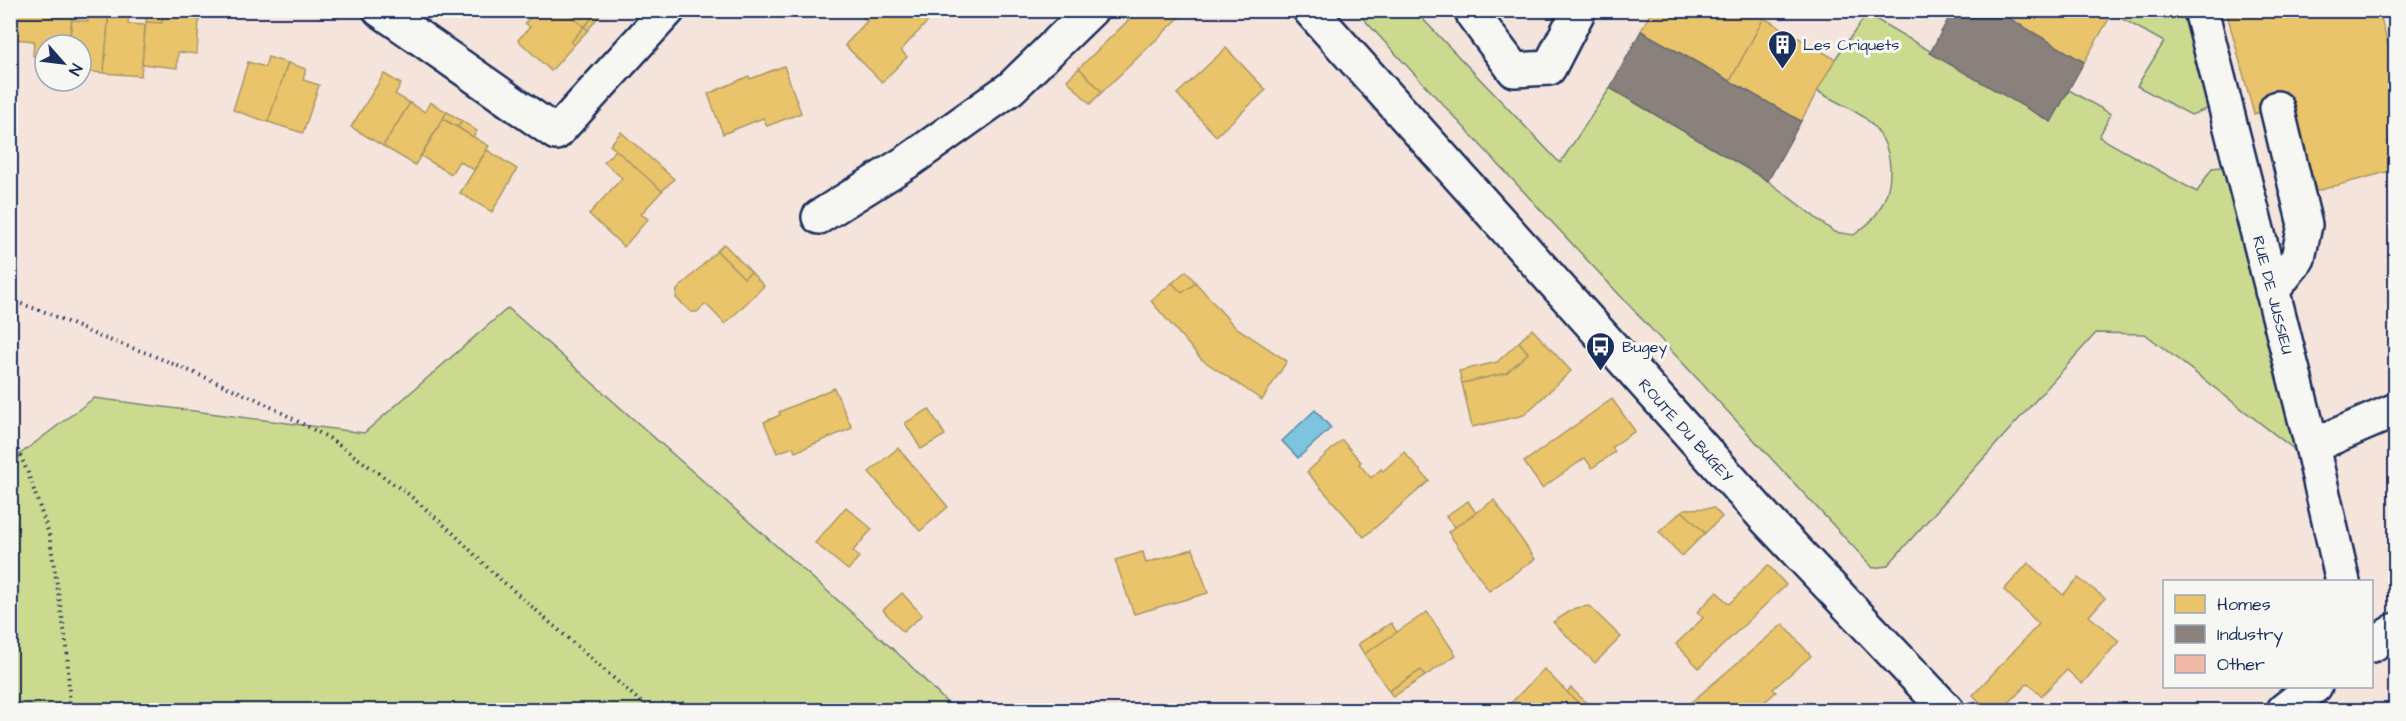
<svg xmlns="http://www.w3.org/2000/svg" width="2406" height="721" viewBox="0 0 2406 721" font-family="'Architects Daughter',sans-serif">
  <rect width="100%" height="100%" fill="#f4e4dc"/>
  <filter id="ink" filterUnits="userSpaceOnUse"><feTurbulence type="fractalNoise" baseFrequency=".0167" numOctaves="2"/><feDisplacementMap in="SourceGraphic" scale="12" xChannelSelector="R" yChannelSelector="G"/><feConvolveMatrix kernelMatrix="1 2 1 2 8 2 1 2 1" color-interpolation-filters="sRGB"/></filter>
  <g filter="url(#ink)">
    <g fill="#cbda8e" stroke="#738476" stroke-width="1.5">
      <polygon points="2114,10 2201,11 2224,102 2191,115 2137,86 2164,42 2112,13"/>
      <path d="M1356,11H1415L1560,163L1610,88L1768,181L1834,232L1854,235C1860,230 1867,225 1872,220C1897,189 1897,145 1866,119C1852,108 1832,100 1817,91L1835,59L1867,14L2051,122L2069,90L2111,114L2099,137L2197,192L2212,168L2240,165L2317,467L2145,334L2096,333L1887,566L1873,568Z"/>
      <polygon points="508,308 904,659 954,710 11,710 11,461 94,398 364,433"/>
    </g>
    <polygon fill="#7dc4dd" stroke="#5688aa" stroke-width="1.5" points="1315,410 1331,428 1298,458 1282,441"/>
    <g fill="#e9c46a" stroke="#ab9766" stroke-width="1.5">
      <polygon points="19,10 55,10 55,15 72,16 69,45 45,45 45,57 33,56 34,41 16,39"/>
      <polygon points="55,10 72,10 72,16 55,15"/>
      <polygon points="89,10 109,11 104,73 81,71 81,45 69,45 72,20 88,21"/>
      <polygon points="537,10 565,10 584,27 571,42 574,45 551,71 518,40 530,27 525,23"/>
      <polygon points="565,10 605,10 599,16 596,14 584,27"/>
      <polygon points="866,10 929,10 934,15 901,50 907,57 882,82 845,45 867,21 861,15"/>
      <polygon points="1139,10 1187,10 1102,92 1079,68"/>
      <polygon points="1652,10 1750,10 1764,18 1730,81 1641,31"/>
      <polygon points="1995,10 2114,10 2084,62"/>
      <polygon points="2226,10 2379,10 2396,77 2396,140 2388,141 2394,170 2316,191 2292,104 2254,114"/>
      <polygon points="109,11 129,13 128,24 145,25 141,76 104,73"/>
      <polygon points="596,14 599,16 588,30 584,27"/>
      <polygon points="146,15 163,16 162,23 146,22"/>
      <polygon points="163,16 199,19 197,54 178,52 177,68 142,64 146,22 162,23"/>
      <polygon points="1764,18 1835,59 1801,121 1730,81"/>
      <polygon points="584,27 588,30 574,45 571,42"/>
      <polygon points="1226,48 1266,90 1216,136 1177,94"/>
      <polygon points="268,57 288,63 268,122 233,110 248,62 265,67"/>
      <polygon points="288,63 306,69 303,80 319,85 303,133 268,122"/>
      <polygon points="784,66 801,113 767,126 763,118 723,134 708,94 749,76 750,79"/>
      <polygon points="1079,68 1102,92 1090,104 1067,80"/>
      <polygon points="384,74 401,84 395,94 410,103 383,146 351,127"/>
      <polygon points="430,102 447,112 415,165 383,146 410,103 425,112"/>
      <polygon points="447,112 462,121 458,127 443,119"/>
      <polygon points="443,119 489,146 474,170 459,161 451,174 421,156"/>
      <polygon points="462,121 477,131 473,137 458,127"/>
      <polygon points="621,132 674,179 662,191 610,145"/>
      <polygon points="2396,140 2396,176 2388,141"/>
      <polygon points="487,150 517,169 492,212 460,193"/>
      <polygon points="616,150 662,191 641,214 648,219 624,247 589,214 622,178 604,162"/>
      <polygon points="724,244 751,272 744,278 717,251"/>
      <polygon points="717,251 744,278 751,272 764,286 725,324 706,304 697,312 691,312 676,298 677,290"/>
      <polygon points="1186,271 1196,283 1182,293 1172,283"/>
      <polygon points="1172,283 1182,293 1196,283 1234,326 1287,361 1262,400 1201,359 1151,301"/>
      <polygon points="1532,329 1571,371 1524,415 1472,427 1462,383 1506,373 1528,353 1519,342"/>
      <polygon points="1519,342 1528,353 1506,373 1462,383 1459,371 1497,362"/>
      <polygon points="834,388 852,428 795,452 793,447 777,453 764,422 780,415 779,412"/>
      <polygon points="1612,399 1635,431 1612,447 1615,452 1592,468 1585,458 1542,488 1524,462"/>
      <polygon points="929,409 945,435 921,449 905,423"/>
      <polygon points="1342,440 1361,462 1359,464 1371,478 1381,469 1383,471 1404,452 1429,481 1364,537 1307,472"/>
      <polygon points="898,448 948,507 920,531 869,472"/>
      <polygon points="1494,500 1535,559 1489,591 1448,532"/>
      <polygon points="1468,501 1476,513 1455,527 1446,516"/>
      <polygon points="846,507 872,529 853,551 859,557 848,570 815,543"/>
      <polygon points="1714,508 1722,517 1705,533 1682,511 1684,509"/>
      <polygon points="1682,511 1705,533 1682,556 1659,532"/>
      <polygon points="1193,549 1208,593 1134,614 1115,560 1143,552 1146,563"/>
      <polygon points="2028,563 2063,595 2078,578 2105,598 2089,616 2119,641 2082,684 2067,670 2041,696 2028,683 2002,710 1988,710 1973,695 2039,624 2004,590"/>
      <polygon points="1768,565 1786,585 1699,668 1676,644 1703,618 1697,612 1717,592 1729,604"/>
      <polygon points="902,593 922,615 903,632 883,610"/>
      <polygon points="1589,606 1621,637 1595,663 1553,622 1575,608"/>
      <polygon points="1427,612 1456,655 1425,676 1421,670 1389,691 1364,654"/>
      <polygon points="1391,623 1397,632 1364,654 1358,644"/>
      <polygon points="1783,624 1811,656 1773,689 1776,692 1755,710 1682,710"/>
      <polygon points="1544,669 1567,692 1586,710 1514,710 1509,705"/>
      <polygon points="1421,670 1425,676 1393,697 1389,691"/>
      <polygon points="1571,688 1594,710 1586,710 1567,692"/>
    </g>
    <g fill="#8a817c" stroke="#696873" stroke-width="1.5">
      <polygon points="1953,10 1995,10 2084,62 2051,122 1930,53"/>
      <polygon points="1641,31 1801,121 1768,181 1610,88"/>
    </g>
    <polygon fill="#f1b9a7" stroke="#1b2f5e" stroke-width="1.5" points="683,702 692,710 677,710"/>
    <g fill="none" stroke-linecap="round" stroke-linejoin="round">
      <defs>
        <g id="minor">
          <polyline points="380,10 556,133 668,10"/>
          <path id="s1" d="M1310,10L1768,521L1947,710"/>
          <polyline points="1477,10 1474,16 1514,70 1549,68 1579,10"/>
          <path id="s2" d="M2201,10L2312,446L2343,582"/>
          <polyline points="819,217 910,160 1011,88 1091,10"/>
          <polyline points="2272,291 2298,258 2305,225 2277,108"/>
          <polyline points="2312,446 2396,410"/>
          <polyline points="2372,645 2396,630"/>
          <polyline points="2284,710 2315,686"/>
        </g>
      </defs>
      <use href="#minor" stroke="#1b2f5e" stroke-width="38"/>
      <g stroke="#1b2f5e" stroke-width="4" stroke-dasharray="1.5 4.5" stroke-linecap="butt">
        <polyline points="10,300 45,312 98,336 152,355 256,399 329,438 408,494 451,531 491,571 650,710"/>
        <polyline points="13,439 28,473 49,534 67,648 70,710"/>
      </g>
      <use href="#minor" stroke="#f6f6f2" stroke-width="33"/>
    </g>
  </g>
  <defs>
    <symbol id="building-pin" viewBox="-11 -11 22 30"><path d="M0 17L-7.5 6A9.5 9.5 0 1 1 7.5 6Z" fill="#1b2f5e" stroke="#f6f6f2"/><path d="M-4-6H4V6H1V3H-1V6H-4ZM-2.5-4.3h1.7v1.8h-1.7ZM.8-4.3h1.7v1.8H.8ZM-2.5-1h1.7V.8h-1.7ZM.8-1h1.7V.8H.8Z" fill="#fff"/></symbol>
    <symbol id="bus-pin" viewBox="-11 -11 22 30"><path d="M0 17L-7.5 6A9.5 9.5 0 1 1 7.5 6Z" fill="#1b2f5e" stroke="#f6f6f2"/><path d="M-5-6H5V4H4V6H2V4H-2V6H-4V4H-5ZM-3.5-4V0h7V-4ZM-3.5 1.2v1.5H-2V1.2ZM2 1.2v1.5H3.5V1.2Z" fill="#fff"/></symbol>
  </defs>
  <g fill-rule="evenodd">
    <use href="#building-pin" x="1766" y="28" width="33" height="45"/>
    <use href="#bus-pin" x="1584" y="330" width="33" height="45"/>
  </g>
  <g text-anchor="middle" stroke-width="6" stroke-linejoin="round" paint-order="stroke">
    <g font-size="16" fill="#1b2f5e" stroke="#f6f6f2" text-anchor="start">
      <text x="1803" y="50">Les Criquets</text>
      <text x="1622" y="352">Bugey</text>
    </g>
    <g font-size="16" fill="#1b2f5e" stroke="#f6f6f2">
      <text dy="6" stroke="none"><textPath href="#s2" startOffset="294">RUE DE JUSSIEU</textPath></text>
      <text dy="6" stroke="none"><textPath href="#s1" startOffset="564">ROUTE DU BUGEY</textPath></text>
    </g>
  </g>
  <rect width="2406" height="721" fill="none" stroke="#f6f6f2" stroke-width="36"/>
  <rect x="18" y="18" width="2370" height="685" fill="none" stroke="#1b2f5e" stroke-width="2" filter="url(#ink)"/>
  <rect x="2163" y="580" width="210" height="108" fill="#f6f6f2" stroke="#9ea6b7" stroke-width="1.5"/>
  <rect x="2175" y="595" width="30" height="18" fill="#e9c46a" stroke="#9ea6b7" stroke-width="1.5"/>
  <text x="2217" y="610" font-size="18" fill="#1b2f5e">Homes</text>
  <rect x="2175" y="625" width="30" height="18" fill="#8a817c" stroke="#9ea6b7" stroke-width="1.5"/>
  <text x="2217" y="640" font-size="18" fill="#1b2f5e">Industry</text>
  <rect x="2175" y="655" width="30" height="18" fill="#f1b9a7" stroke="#9ea6b7" stroke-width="1.5"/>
  <text x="2217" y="670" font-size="18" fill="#1b2f5e">Other</text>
  <g transform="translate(63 63) rotate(118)"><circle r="28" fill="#f6f6f2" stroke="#9ea6b7" stroke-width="1.5"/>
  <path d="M0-4.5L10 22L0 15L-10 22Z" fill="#1b2f5e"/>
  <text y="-9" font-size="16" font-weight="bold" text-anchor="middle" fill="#1b2f5e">N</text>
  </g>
</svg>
